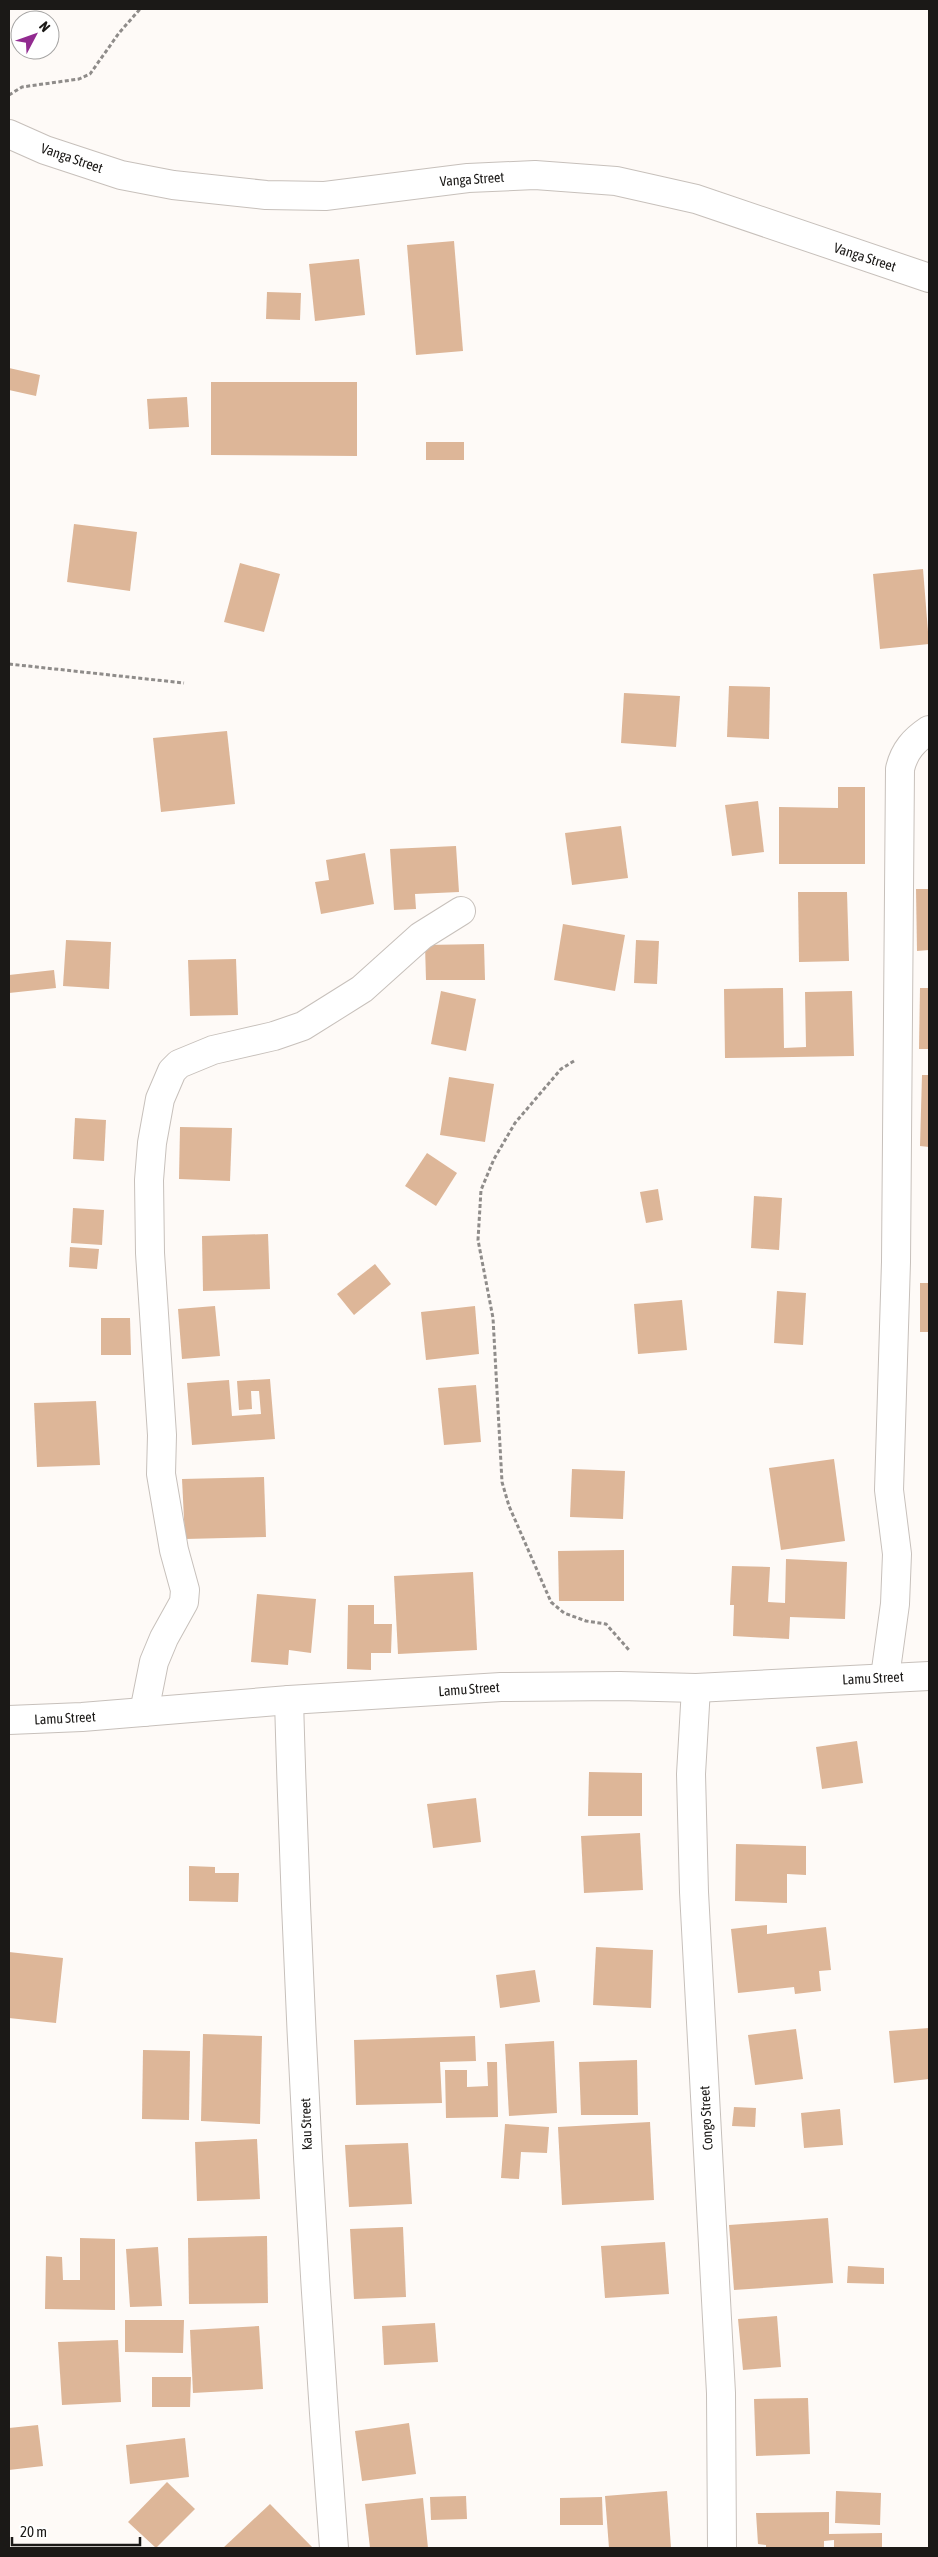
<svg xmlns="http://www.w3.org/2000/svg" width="938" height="2557" viewBox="0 0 938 2557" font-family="'Asap Condensed',sans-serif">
  <rect width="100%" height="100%" fill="#fefaf7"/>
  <g fill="#ddb698">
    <polygon points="454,241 463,351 416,355 407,245"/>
    <polygon points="359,259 365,315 315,321 309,264"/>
    <polygon points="267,292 301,293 300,320 266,319"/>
    <polygon points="9,368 40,375 36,396 9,390"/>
    <polygon points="211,382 357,382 357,456 211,455"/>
    <polygon points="187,397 189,427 149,429 147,399"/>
    <rect x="426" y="442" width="38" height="18"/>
    <polygon points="74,524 137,532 130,591 67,582"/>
    <polygon points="240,563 280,574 264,632 224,622"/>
    <polygon points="923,569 929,644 880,649 873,574"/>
    <polygon points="729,686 770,687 769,739 727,737"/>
    <polygon points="624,693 680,696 676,747 621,743"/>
    <polygon points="227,731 235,804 161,812 153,738"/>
    <polygon points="838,787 865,787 865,864 779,864 779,807 838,808"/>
    <polygon points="758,801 764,852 732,856 725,805"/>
    <polygon points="621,826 628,878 572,885 565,833"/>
    <polygon points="456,846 459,892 415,894 416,909 394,910 390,849"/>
    <polygon points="365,853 374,904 321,914 315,882 329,880 326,860"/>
    <polygon points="916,889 929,889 929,950 917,951"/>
    <polygon points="798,892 847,892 849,961 799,962"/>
    <polygon points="563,924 625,935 615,991 554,980"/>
    <polygon points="66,940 111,942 109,989 63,986"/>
    <polygon points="636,940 659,941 657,984 634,983"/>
    <polygon points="484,944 485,980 426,980 425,945"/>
    <polygon points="236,959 238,1015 190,1016 188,960"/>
    <polygon points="54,970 56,988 9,993 9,975"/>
    <polygon points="783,988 784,1048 806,1047 805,992 852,991 854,1056 725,1058 724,989"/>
    <polygon points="920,988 929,988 929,1049 919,1049"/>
    <polygon points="441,991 476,999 466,1051 431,1044"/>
    <polygon points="922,1075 929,1075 929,1147 920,1146"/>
    <polygon points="449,1077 494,1084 485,1142 440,1135"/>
    <polygon points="75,1118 106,1120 104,1161 73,1159"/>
    <polygon points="180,1127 232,1128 230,1181 179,1179"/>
    <polygon points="427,1153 457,1173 436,1206 405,1186"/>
    <polygon points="658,1189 663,1220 646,1223 640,1192"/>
    <polygon points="754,1196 782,1198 779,1250 751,1248"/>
    <polygon points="73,1208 104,1210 102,1245 71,1243"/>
    <polygon points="268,1234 270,1289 203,1291 202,1236"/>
    <polygon points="70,1247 99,1249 97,1269 69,1267"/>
    <polygon points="375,1264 391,1284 354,1315 337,1294"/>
    <rect x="920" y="1283" width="9" height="49"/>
    <polygon points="777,1291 806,1293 803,1345 774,1343"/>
    <polygon points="682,1300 687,1350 638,1354 634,1304"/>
    <polygon points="215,1306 220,1356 182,1359 178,1309"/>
    <polygon points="475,1306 479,1354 426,1360 421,1312"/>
    <polygon points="101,1318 130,1318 131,1355 101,1355"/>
    <polygon points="270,1379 275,1439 192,1445 187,1383 229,1380 232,1416 261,1414 259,1391 251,1391 252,1409 239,1410 237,1381"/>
    <polygon points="476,1385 481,1442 444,1445 438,1388"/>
    <polygon points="96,1401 100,1465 37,1467 34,1403"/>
    <polygon points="834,1459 845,1541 781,1550 769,1468"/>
    <polygon points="572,1469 625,1471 623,1519 570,1517"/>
    <polygon points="264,1477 266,1537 185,1539 182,1479"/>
    <polygon points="624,1550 624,1601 559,1601 558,1551"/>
    <polygon points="786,1559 847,1562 845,1619 790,1617 789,1639 733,1636 734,1605 730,1605 732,1566 770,1567 768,1602 785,1603"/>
    <polygon points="473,1572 477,1650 398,1654 394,1576"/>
    <polygon points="257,1594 316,1599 311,1653 289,1650 288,1665 251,1662"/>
    <polygon points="348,1605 374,1605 374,1624 392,1624 391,1653 371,1653 371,1670 347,1669"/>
    <polygon points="857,1741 863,1783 822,1789 816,1747"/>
    <polygon points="589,1772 642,1773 642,1816 588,1816"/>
    <polygon points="476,1798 481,1842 433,1848 427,1804"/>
    <polygon points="640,1833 643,1890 584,1893 581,1836"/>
    <polygon points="736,1844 806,1846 806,1875 787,1874 787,1903 735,1901"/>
    <polygon points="189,1866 215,1867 215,1873 239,1873 238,1902 189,1901"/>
    <polygon points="767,1925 767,1934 826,1927 831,1970 819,1971 821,1991 795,1994 794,1987 738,1993 731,1929"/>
    <polygon points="596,1947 653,1950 651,2008 593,2005"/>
    <polygon points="9,1952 63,1958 56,2023 9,2018"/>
    <polygon points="535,1970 540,2002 500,2008 496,1975"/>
    <polygon points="929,2028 929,2079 894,2083 889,2031"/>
    <polygon points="796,2029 803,2079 755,2085 748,2035"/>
    <polygon points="203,2034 262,2036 260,2124 201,2121"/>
    <polygon points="475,2036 476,2061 440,2062 442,2103 356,2105 354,2040"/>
    <polygon points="554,2041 557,2113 509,2116 505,2044"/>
    <polygon points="143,2050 190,2051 189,2120 142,2119"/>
    <polygon points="637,2060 638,2115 581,2115 579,2062"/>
    <polygon points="487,2062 497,2062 498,2117 446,2118 445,2070 467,2070 467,2087 488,2086"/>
    <polygon points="734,2107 756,2108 755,2127 732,2126"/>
    <polygon points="840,2109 843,2145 804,2148 801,2113"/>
    <polygon points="650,2122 654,2200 562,2205 558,2127"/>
    <polygon points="505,2124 549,2127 547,2153 521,2152 519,2179 501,2178"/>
    <polygon points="257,2139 260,2199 197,2201 195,2142"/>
    <polygon points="408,2143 412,2204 349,2207 345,2145"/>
    <polygon points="828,2218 833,2283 734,2290 729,2225"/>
    <polygon points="403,2227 406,2297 354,2299 350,2229"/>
    <polygon points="267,2236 268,2303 189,2304 188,2238"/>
    <polygon points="80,2238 115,2239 115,2310 45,2309 46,2256 62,2257 63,2280 80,2280"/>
    <polygon points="665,2242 669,2294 605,2298 601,2246"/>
    <polygon points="158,2247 162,2306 130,2307 126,2249"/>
    <polygon points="848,2266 884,2268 884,2284 847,2283"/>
    <polygon points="777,2316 781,2367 743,2370 738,2319"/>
    <polygon points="125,2320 184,2320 183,2353 125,2352"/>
    <polygon points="435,2323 438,2362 384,2365 382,2326"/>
    <polygon points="259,2326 263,2389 193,2393 190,2330"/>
    <polygon points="118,2340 121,2402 62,2405 58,2342"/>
    <polygon points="152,2377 191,2377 190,2407 152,2407"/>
    <polygon points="808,2398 810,2454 756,2456 754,2399"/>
    <polygon points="409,2423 416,2474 362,2481 355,2431"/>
    <polygon points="38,2425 43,2466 9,2470 9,2428"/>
    <polygon points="185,2438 189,2477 130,2484 126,2445"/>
    <polygon points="167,2482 195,2509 156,2548 128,2522"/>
    <polygon points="667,2491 671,2548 609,2548 605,2496"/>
    <polygon points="836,2491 881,2493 880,2525 835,2523"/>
    <polygon points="466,2496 467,2519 431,2520 430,2497"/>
    <polygon points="602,2497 603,2525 560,2525 560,2498"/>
    <polygon points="423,2498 428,2548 370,2548 365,2504"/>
    <polygon points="270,2504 313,2548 223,2548"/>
    <polygon points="829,2512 829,2534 882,2533 882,2548 834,2548 834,2540 824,2541 824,2548 766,2548 766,2545 758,2544 756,2513"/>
  </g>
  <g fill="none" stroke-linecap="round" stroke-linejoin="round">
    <defs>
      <g id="street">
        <polyline points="9,134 45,150 121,175 173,185 266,195 325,196 468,178 535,175 616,181 696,199 929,278"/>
        <path d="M885,1677L895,1604L897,1554L889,1490L896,1262L900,769C904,751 914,740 929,730"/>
        <polyline points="696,1688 691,1774 694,1892 721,2393 722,2548"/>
        <path d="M289,1700C297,1983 312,2266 334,2548"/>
        <polyline points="144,1712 154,1662 164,1638 184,1602 185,1590 174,1550 161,1474 162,1435 150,1253 149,1180 152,1143 160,1099 172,1071 179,1064 213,1050 274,1036 303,1026 362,989 421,936 461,911"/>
        <polyline points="9,1720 82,1717 289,1700 501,1687 620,1686 696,1688 929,1676"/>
      </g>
    </defs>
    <use href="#street" stroke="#c7c0bb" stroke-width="30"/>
    <g stroke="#8f8c8a" stroke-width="3" stroke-dasharray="4 2.5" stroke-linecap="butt">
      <polyline points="9,95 22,87 79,79 90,74 119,33 140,9"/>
      <polyline points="9,664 184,683"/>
      <polyline points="574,1061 561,1069 515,1123 494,1159 481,1190 478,1240 493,1318 502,1482 509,1506 551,1602 564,1613 586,1621 606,1624 629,1650"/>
    </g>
    <use href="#street" stroke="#fff" stroke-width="28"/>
  </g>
  <g text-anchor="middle" stroke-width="4" stroke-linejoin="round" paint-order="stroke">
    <g font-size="14" fill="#1b1917" stroke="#fff">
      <text transform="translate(72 158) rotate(19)" y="5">Vanga Street</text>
      <text transform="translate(472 179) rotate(-4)" y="5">Vanga Street</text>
      <text transform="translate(865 257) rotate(18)" y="5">Vanga Street</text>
      <text transform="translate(873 1678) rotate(-3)" y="5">Lamu Street</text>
      <text transform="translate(469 1689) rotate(-4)" y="5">Lamu Street</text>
      <text transform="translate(65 1718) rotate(-3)" y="5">Lamu Street</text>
      <text transform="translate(706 2118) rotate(-93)" y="5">Congo Street</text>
      <text transform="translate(306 2124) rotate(-92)" y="5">Kau Street</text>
    </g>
  </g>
  <rect width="938" height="2557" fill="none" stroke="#1b1917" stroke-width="20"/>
  <g transform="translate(35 35) rotate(49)"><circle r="24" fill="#ffffff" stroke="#a4a3a2"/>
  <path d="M0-4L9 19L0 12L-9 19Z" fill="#922b90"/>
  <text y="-8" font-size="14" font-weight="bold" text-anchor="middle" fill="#1b1917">N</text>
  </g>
  <path d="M12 2537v8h128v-8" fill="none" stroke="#1b1917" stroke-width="2.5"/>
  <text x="20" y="2537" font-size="15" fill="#1b1917" stroke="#ffffff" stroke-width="4" paint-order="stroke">20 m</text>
</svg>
